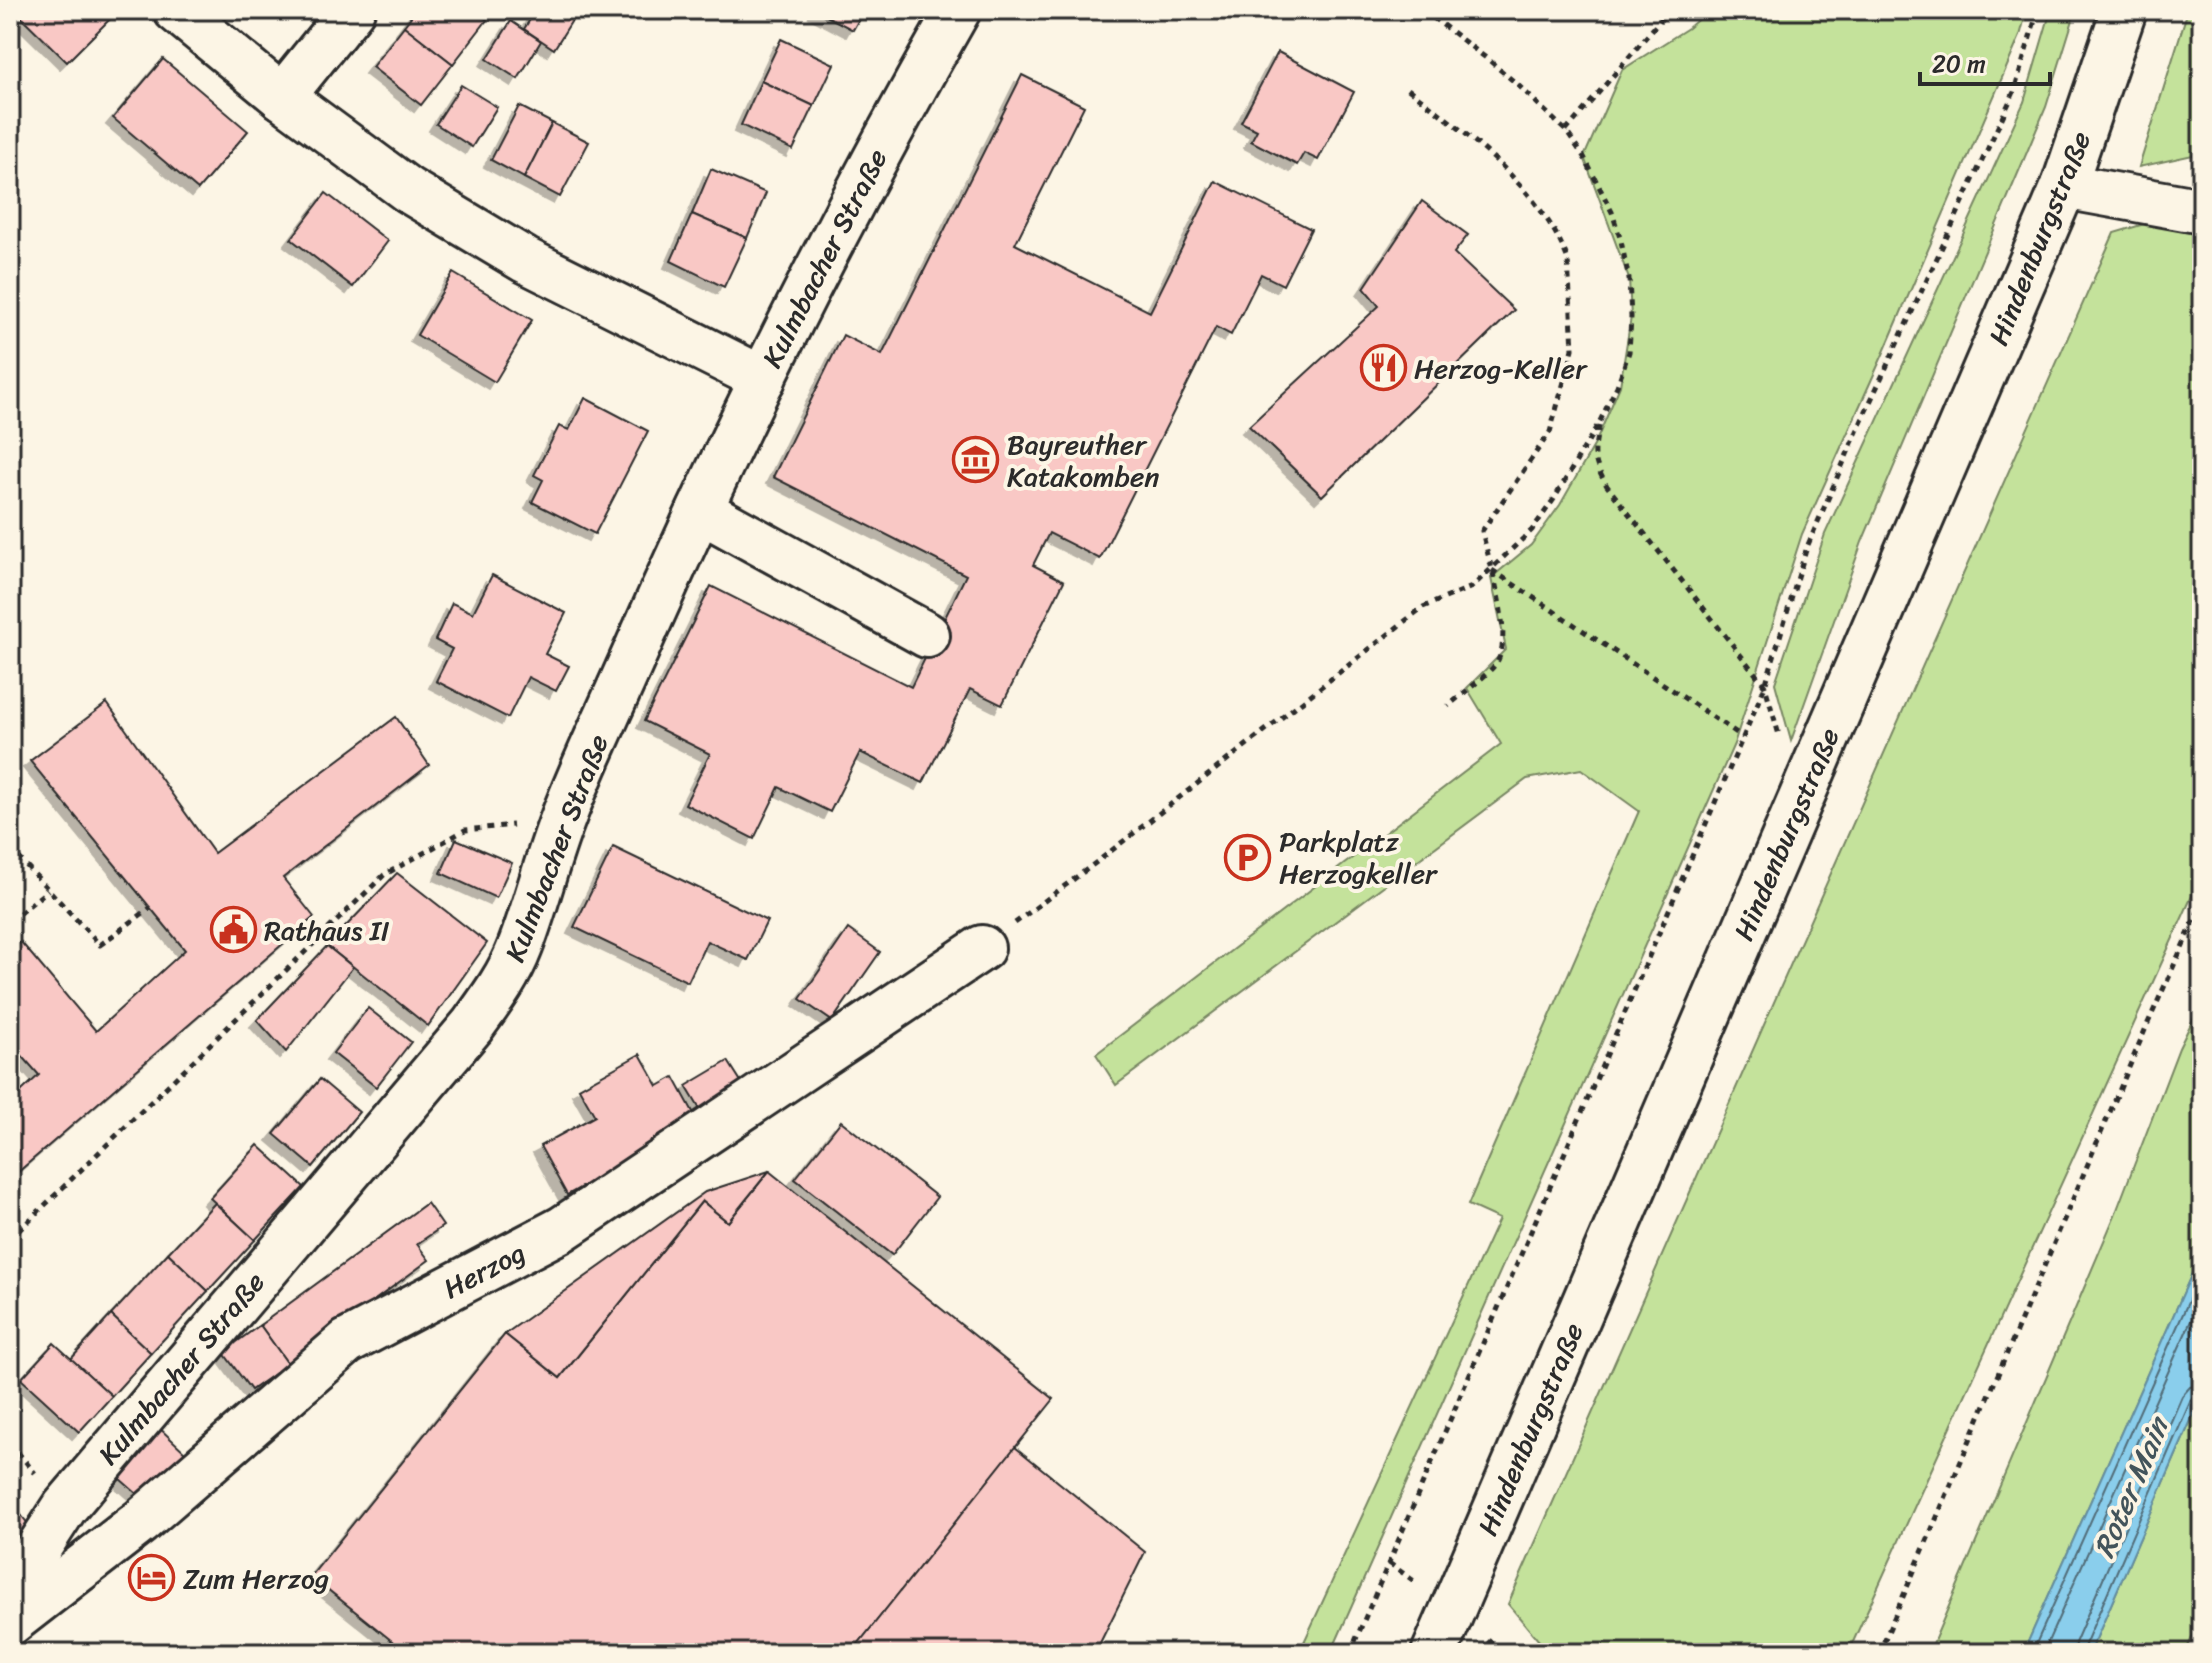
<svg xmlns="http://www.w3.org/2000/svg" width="2212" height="1663" viewBox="0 0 2212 1663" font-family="Sriracha,sans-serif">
  <defs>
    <filter id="shadow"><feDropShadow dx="-7" dy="7" stdDeviation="0" flood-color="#0004"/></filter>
  </defs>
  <rect width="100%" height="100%" fill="#fcf5e5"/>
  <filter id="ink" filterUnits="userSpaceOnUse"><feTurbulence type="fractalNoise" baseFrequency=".0125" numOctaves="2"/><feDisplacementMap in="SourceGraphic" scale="16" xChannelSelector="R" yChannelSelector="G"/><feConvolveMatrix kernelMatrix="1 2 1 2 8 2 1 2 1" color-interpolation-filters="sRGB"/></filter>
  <g filter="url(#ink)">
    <g fill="#c4e29b" stroke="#788663" stroke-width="2">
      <polygon points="1709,10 2027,10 2020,36 1884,352 1802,534 1734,744 1331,1653 1299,1653 1499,1219 1468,1205 1639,811 1581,769 1527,779 1116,1085 1096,1054 1501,744 1467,688 1506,649 1491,578 1531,545 1560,505 1595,444 1620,386 1631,317 1629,279 1584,157 1622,70 1688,28"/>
      <polygon points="2051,10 2076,10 2046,107 1862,542 1791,741 1775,683 1825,534 2024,102"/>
      <polygon points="2188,10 2202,10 2202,153 2139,167"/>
      <polygon points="2151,222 2202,234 2202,874 1848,1653 1549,1653 1508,1604 2114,233"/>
      <polygon points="2202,1001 2202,1251 2023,1653 1929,1653 2115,1215 2179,1048"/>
      <polygon points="2202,1395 2202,1616 2185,1653 2090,1653"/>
    </g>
    <polygon fill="#8aceec" stroke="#648d9f" stroke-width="2" points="2202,1251 2202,1395 2090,1653 2023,1653"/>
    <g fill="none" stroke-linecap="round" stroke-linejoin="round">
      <g stroke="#516c78" stroke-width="2">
        <polyline points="2032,1653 2202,1271"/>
        <polyline points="2043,1653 2202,1296"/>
        <polyline points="2074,1653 2075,1643 2182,1396 2190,1387 2202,1384"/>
        <polyline points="2084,1653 2084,1647 2191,1400 2195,1396 2202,1395"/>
      </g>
    </g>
    <g fill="#f9c8c5" stroke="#2b2b2b" stroke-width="2" filter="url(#shadow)">
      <polygon points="14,10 105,10 112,17 67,62"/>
      <polygon points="416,10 474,10 487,20 453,64 404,26"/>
      <polygon points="536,10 568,10 576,14 554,49 524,29"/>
      <polygon points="815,10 864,10 853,30"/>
      <polygon points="511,21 541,41 518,79 487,59"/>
      <polygon points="404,26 453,64 421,105 372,67"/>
      <polygon points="781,39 834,64 814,106 761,81"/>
      <polygon points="1278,52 1354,92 1318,160 1304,153 1297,165 1251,141 1257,130 1241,122"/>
      <polygon points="163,59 248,131 198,190 113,118"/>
      <polygon points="1022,75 1084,106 1015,244 1150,312 1215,181 1311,229 1283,285 1261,274 1231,335 1216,327 1100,559 1049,533 1033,565 1064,581 1002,705 970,689 923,783 860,752 830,812 779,787 754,839 685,804 710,754 644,721 711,586 911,687 966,575 773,477 843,335 882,355"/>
      <polygon points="761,81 814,106 793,150 741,125"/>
      <polygon points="461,85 497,107 472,147 436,124"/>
      <polygon points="519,106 552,123 524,178 491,160"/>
      <polygon points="552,123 589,142 560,197 524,178"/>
      <polygon points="711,169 766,193 747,238 692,214"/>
      <polygon points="326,193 388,241 353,287 291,239"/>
      <polygon points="1422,201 1468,235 1454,253 1514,310 1322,496 1249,426 1379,306 1364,288"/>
      <polygon points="692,214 747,238 724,287 671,261"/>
      <polygon points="453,273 532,320 495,382 417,335"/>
      <polygon points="585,398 648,431 595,534 532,502 543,480 534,475 559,426 569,430"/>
      <polygon points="492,575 566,613 545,654 569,666 556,691 528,677 508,718 436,681 452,649 435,640 452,603 473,613"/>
      <polygon points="107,703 214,853 396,717 429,765 283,878 314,917 10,1179 10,1102 39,1075 10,1042 10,952 21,942 96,1031 185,950 30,761"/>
      <polygon points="456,839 512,863 496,898 441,873"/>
      <polygon points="613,847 767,921 748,960 707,941 688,982 574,927"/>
      <polygon points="397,873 487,943 428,1026 327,946"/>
      <polygon points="848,929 880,952 832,1021 800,999"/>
      <polygon points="327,946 353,967 286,1052 257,1020"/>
      <polygon points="368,1008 411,1042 376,1087 333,1053"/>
      <polygon points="640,1054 658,1086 674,1077 698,1121 567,1195 540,1146 595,1116 579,1088"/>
      <polygon points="728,1061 747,1091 704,1116 686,1086"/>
      <polygon points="320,1079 359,1112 313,1167 274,1134"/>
      <polygon points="841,1121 937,1197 892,1255 795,1179"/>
      <polygon points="258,1145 304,1187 255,1240 210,1198"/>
      <polygon points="769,1171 1054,1399 851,1653 407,1653 311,1576 505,1334 560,1378 702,1201 728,1222"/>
      <polygon points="769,1171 728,1222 702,1201 560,1378 505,1334 705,1192"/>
      <polygon points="215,1203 255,1240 208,1291 168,1253"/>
      <polygon points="427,1203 443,1226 417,1244 429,1260 288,1364 260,1325"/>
      <polygon points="168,1253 208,1291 151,1353 111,1315"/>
      <polygon points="111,1315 151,1353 112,1396 71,1359"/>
      <polygon points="260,1325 288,1364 251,1390 223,1352"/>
      <polygon points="54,1343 112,1396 79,1432 21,1379"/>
      <polygon points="154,1423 187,1454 145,1501 111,1471"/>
      <polygon points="1015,1447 1145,1552 1095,1653 851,1653"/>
      <polygon points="10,1501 36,1534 10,1572"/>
    </g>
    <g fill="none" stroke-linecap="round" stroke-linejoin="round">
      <defs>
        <g id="minor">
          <polyline points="176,10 282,97 408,190 525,260 763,379"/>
          <polyline points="282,97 352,10"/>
          <polyline points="2064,186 2202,211"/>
          <polyline points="700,510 927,635"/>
          <path d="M10,1592L65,1507L473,1025C491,1000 509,976 520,947C536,906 546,862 562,821C581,770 605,721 627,671C726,445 836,223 958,10"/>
          <polyline points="10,1623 140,1522 347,1342 562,1229 982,948"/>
        </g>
        <polyline id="major" points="1434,1653 2064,186 2124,10"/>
      </defs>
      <use href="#minor" stroke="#2b2b2b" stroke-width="50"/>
      <use href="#major" stroke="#2b2b2b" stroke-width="50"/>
      <g stroke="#2b2b2b" stroke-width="5" stroke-dasharray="6 6" stroke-linecap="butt">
        <path d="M1408,89C1466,133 1542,189 1568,260L1573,349L1550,432L1482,531C1489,563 1516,638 1495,665C1483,679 1462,694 1448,706"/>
        <polyline points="1566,131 1669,10"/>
        <path d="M1599,426C1593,454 1592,460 1607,486L1765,686L1779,735"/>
        <polyline points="1492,570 1743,737"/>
        <polyline points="10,848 100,945 150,908"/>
        <polyline points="10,921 48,890"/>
        <polyline points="1015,923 1102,858 1423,607 1472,587 1532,530 1554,499 1600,421 1617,386 1629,352 1631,317 1629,279 1621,241 1612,212 1584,157 1566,131 1518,85 1490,61 1423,10"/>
        <polyline points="10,1239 384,875 465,830 513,825"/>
        <polyline points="10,1443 35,1473"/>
        <polyline points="1389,1563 1418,1584"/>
        <polyline points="1488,1640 1502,1653"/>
        <polyline points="1350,1653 1765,686 1807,547 1865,413 2014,92 2038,10"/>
        <polyline points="1879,1653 2148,1023 2202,903"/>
      </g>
      <use href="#minor" stroke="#fcf5e5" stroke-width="44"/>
      <use href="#major" stroke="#fcf5e5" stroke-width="44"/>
    </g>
  </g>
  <defs>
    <symbol id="restaurant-ring" viewBox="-11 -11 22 22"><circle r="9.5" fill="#fcf5e5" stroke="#c8321e" stroke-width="1.5"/><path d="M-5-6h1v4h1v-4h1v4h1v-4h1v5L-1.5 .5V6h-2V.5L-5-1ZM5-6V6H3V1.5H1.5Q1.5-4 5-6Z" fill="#c8321e"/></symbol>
    <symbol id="museum-ring" viewBox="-11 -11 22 22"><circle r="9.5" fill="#fcf5e5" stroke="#c8321e" stroke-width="1.5"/><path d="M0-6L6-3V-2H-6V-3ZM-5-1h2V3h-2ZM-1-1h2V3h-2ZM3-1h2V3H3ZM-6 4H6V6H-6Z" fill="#c8321e"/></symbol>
    <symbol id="parking-ring" viewBox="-11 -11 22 22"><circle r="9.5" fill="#fcf5e5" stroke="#c8321e" stroke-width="1.5"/><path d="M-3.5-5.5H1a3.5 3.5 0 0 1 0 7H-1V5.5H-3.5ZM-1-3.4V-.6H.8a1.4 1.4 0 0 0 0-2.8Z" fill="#c8321e"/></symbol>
    <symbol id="civic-ring" viewBox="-11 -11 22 22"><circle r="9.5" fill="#fcf5e5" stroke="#c8321e" stroke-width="1.5"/><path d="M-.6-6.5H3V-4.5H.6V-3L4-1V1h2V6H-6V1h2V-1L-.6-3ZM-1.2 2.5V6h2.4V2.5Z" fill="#c8321e"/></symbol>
    <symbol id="hotel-ring" viewBox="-11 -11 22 22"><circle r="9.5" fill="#fcf5e5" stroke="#c8321e" stroke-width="1.5"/><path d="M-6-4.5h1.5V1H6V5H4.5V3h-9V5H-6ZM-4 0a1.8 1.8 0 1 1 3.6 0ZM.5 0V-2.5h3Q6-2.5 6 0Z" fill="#c8321e"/></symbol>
  </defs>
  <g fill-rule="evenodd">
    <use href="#restaurant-ring" x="1358" y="342" width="51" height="51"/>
    <use href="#museum-ring" x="950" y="434" width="51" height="51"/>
    <use href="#parking-ring" x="1222" y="832" width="51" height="51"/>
    <use href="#civic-ring" x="208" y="904" width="51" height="51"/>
    <use href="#hotel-ring" x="126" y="1552" width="51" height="51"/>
  </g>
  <g text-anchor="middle" stroke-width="8" stroke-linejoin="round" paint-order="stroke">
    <g font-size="28" fill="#2b2b2b" stroke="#fcf5e5">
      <text transform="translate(2039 238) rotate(-68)" y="10">Hindenburgstraße</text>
      <text transform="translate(824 258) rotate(-63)" y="10">Kulmbacher Straße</text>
      <text transform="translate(1786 834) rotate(-67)" y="10">Hindenburgstraße</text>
      <text transform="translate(556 848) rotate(-69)" y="10">Kulmbacher Straße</text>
      <text transform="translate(484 1270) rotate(-28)" y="10">Herzog</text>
      <text transform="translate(181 1368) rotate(-50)" y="10">Kulmbacher Straße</text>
      <text transform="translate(1530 1429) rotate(-67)" y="10">Hindenburgstraße</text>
    </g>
    <g font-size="28" fill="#2b2b2b" stroke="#fcf5e5" text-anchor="start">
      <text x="1414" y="378">Herzog-Keller</text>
      <text x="1007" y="454">Bayreuther<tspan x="1007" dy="32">Katakomben</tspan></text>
      <text x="1279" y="851">Parkplatz<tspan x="1279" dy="32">Herzogkeller</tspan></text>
      <text x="264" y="940">Rathaus II</text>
      <text x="183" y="1588">Zum Herzog</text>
    </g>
    <g font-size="30" font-style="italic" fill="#43545b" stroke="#fcf5e5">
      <text transform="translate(2131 1488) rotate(-67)" y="10">Roter Main</text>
    </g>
  </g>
  <rect width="2212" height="1663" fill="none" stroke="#fcf5e5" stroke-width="40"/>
  <rect x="20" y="20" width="2172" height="1623" fill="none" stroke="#2b2b2b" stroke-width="3" filter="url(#ink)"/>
  <path d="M1920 72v12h130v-12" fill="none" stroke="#2b2b2b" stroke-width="4"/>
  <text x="1932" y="72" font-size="24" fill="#2b2b2b" stroke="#fcf5e5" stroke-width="6" paint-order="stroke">20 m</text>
</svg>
